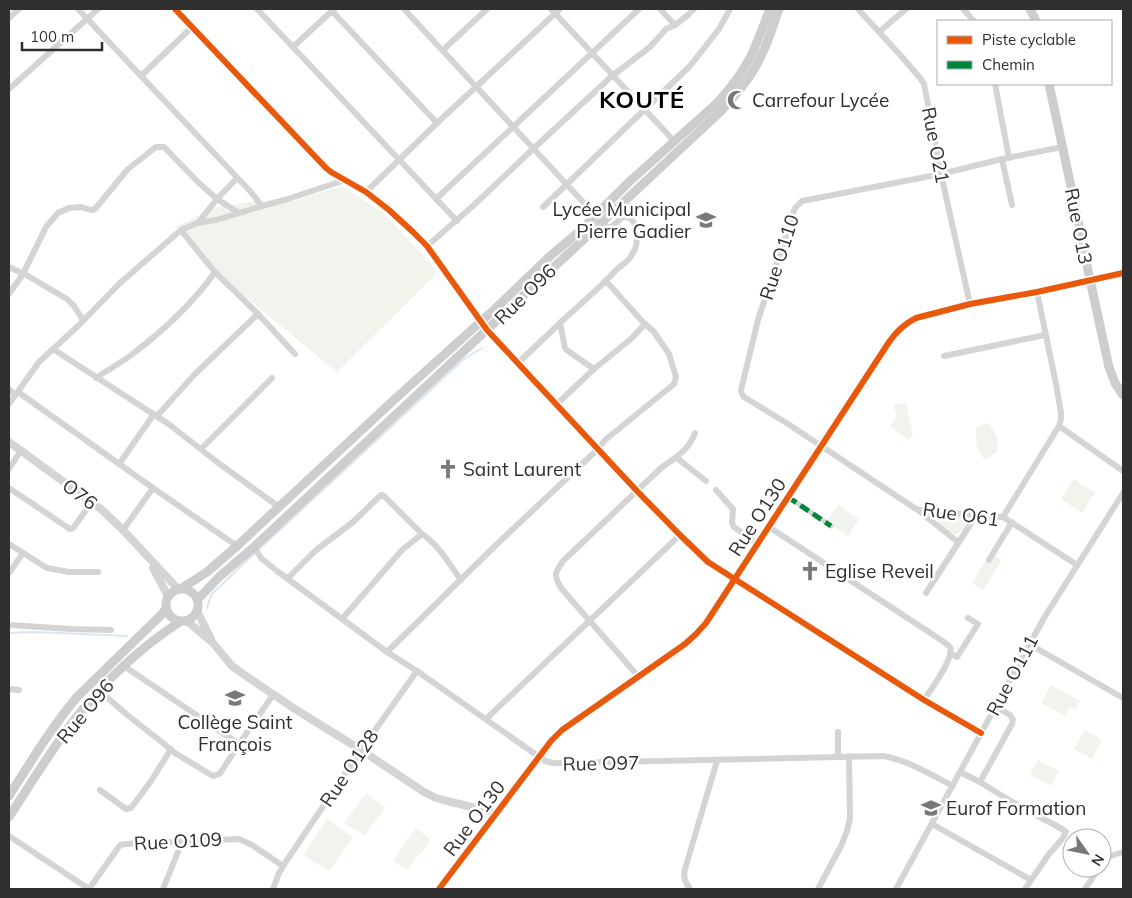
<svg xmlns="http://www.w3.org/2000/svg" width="1132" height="898" viewBox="0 0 1132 898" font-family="Mulish,sans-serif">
  <rect width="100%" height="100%" fill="#fff"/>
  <g fill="#f0f4ec">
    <polygon points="342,186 383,213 430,262 437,273 337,372 241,293 175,227 216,207 249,202 290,202"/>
    <polygon points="906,403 913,435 909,440 890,426 897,416 893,405"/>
    <path d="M987,423C997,434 999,437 997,452L986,460C975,449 976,442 976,427Z"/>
    <polygon points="1074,479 1095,493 1082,513 1061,499"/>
    <polygon points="838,505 859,519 848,536 827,522"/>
    <polygon points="943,514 966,517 968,522 963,530 956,534 949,533 939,525 939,518"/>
    <polygon points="994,555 1002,560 983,590 972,583 986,560 989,562"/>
    <polygon points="1051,685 1080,701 1076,710 1070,707 1065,716 1041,703"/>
    <polygon points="1085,729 1102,740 1092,759 1074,749"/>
    <polygon points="1038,760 1059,771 1051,786 1030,774"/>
    <polygon points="366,793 385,807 365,836 344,823"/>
    <polygon points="327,819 353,837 329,871 303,855"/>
    <polygon points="416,828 431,840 407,870 393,861"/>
  </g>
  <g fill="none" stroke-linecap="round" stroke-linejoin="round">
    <g stroke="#dbe6f0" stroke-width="2">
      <polyline points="207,608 211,595 241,566 464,359 482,348"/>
      <polyline points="9,633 36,632 127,636"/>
    </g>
    <polyline stroke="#d4d4d4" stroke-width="5" points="788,497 831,526"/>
    <g stroke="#d4d4d4" stroke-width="6">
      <polyline points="78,9 141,76 250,191 262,206 288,199 345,180"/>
      <polyline points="175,9 326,168 331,172 366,192 389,210 413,232 427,246 487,330 637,491 680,535 708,562 924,700 981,733"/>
      <polyline points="257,9 457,221"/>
      <polyline points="404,9 596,216"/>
      <polyline points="551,9 675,142"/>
      <polyline points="660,9 675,25 688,15 694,9"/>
      <polyline points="858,9 902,57 920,78 924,84 933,129 941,174 970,304"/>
      <polyline points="963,9 974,21"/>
      <polyline points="332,11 437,123"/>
      <polyline points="9,18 19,9"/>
      <polyline points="880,31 906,9"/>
      <polyline points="293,47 334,9"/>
      <polyline points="443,50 487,9"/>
      <polyline points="141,76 192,27"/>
      <polyline points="995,84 1009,158"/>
      <polyline points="9,89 98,9"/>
      <polyline points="1062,147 1002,159 941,174 802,201 795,208 758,320 741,390 742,394 744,397 785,422 916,509 926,511 1003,517 1077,565"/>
      <polyline points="1002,159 1012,205"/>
      <polyline points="366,192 437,123 560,9"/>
      <polyline points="436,199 639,9"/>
      <polyline points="543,207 690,66 719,29 730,9"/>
      <polyline points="198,223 217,199 237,178"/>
      <polyline points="181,230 196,249 215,272 258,314 295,354"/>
      <polyline points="427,246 474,205 534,148 612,76 650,47 666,29 675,25"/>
      <polyline points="9,267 28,276 67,299 74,306 83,320"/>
      <polyline points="1090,280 1123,273"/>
      <polyline points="9,294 23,274 46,227 58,213 69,208 81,207 91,210 95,209 128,169 156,147 164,147 199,183 217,199 239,213"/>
      <polyline points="53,349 170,425 217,462 279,507"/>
      <polyline points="944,356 1045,335"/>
      <polyline points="518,363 560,323"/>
      <path d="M594,369L568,351L565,348L560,323C579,305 599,289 616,270C624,263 629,262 634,251C637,246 638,234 637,229C635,222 630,217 624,216L611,227H607L602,221"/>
      <path d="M96,378C109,369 123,362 135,352C163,331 195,301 215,272"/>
      <polyline points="9,389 15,395"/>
      <polyline points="18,392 153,488 237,546"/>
      <polyline points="9,404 39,362 79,325 120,283 181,230 198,223 216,220 262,206"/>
      <polyline points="557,404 594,369 632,338 645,324"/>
      <polyline points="157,416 195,374 258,314"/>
      <polyline points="1059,426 1123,471"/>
      <polyline points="201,449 272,378"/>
      <polyline points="677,458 706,481"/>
      <polyline points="119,464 154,414"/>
      <polyline points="9,469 21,450"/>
      <polyline points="9,488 70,529 73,528 92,502"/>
      <polyline points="716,490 733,509 732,523 734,527 758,544"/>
      <polyline points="919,511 958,542"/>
      <polyline points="1003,517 1059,426 1061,419 1061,413 1056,384 1037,292"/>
      <path d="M769,527L944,642C946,644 948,645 950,647C955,657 930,691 924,700"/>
      <polyline points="123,530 153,488"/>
      <polyline points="9,544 47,568 69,572 98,572"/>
      <path d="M254,547L261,558L277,571L387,652L417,671L545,761L553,763H566L884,756C909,761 930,774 953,786"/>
      <polyline points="989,560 1012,522"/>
      <polyline points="9,573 23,553"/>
      <path d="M288,578L315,551L353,522L381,495H383L422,534C439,545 449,564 461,580"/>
      <polyline points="926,593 977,514"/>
      <polyline points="342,619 402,550 422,534"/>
      <polyline points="9,625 72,629 111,630"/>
      <polyline points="1029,644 1123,698"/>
      <polyline points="387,652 496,545 598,449 605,440 674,384 676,377 669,354 654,332 642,321 606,281"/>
      <polyline points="950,653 957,657 978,624 968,618"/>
      <polyline points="124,666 239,744 273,695"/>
      <path d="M638,676L561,588C553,574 555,573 563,561L661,468C675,458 689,450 695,433"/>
      <polyline points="9,689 19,690"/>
      <polyline points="100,691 126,714 163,743 175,753 213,776 219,774 221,772 239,744"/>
      <polyline points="486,719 680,535"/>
      <polyline points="838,732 838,757"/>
      <polyline points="960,772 980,782 1007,799 1062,829 1066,832 1063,838 1049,854 1025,889"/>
      <polyline points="980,782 1012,724 1013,720 1010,715 996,707"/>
      <polyline points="100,790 126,809 131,808 151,781 171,749"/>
      <polyline points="932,824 1031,880"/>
      <polyline points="9,836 89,889 120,845 126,844 239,839 252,845 283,866"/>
      <polyline points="1102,864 1108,857 1123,852"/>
      <polyline points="163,889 182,842"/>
      <polyline points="273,889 279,873 283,866 361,750 417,671"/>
      <path d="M690,889C685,882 683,877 685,869L717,761"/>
      <polyline points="818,889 841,846 847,831 850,818 849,756"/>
      <polyline points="896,889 1044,618 1123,493"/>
      <polyline points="1085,889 1099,868"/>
    </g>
    <g stroke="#d4d4d4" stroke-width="8">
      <polyline points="9,442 101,509 123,530 178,589"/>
      <polyline points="153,568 168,596"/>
      <polyline points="197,611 211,639"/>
      <polyline points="187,621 213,643 232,666 246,676 295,709 361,750 424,792 436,798 447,801 496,813"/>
      <path d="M439,889L551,741L562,730L685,644L696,634L706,623L889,342C896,332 904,324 916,318L970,304L1037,292L1090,280"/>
    </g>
    <g stroke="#cdcdcd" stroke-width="9">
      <polyline points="1030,9 1036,21"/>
      <polyline points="1049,84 1076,210 1090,280 1109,367 1115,383 1123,395"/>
      <path d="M182,588L207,572L237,546L396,398L496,308L548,258L582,229L629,182L717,103C730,89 742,73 751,56C758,41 764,24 770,9"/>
      <circle cx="182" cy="605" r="16"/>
      <path d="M198,599L219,577L254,547C409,403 564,257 719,113C735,96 751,78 761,56C769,41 773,25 779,9"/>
      <path d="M9,796C30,763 51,728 77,697L161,615L166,609"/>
      <path d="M9,817C30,785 51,750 75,719C104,682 141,647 181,621"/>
    </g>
    <polyline stroke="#00873e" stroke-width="5" stroke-dasharray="10 5" stroke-linecap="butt" points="788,497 831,526"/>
    <defs>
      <g id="cycleway">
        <polyline points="175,9 326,168 331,172 366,192 389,210 413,232 427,246 487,330 637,491 680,535 708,562 924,700 981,733"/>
        <path d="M439,889L551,741L562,730L685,644L696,634L706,623L889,342C896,332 904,324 916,318L970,304L1037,292L1123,273"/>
      </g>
    </defs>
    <use href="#cycleway" stroke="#fff" stroke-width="9"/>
    <use href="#cycleway" stroke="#e8590c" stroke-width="6"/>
  </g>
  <defs>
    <symbol id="mosque-bare" viewBox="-9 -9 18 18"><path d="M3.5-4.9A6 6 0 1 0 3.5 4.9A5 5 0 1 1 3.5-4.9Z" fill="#787878" stroke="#fff" stroke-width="2.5" paint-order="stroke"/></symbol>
    <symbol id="school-bare" viewBox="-9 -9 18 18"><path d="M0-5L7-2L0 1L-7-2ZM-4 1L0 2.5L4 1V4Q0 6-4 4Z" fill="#787878" stroke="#fff" stroke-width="2.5" paint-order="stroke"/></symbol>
    <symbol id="church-bare" viewBox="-9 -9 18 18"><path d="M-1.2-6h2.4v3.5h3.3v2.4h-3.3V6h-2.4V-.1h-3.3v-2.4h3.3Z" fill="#787878" stroke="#fff" stroke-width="2.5" paint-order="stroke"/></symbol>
    <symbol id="university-bare" viewBox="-9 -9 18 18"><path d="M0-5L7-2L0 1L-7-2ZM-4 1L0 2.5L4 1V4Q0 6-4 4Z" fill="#787878" stroke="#fff" stroke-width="2.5" paint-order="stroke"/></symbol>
  </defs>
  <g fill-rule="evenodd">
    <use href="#mosque-bare" x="723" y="86" width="28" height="28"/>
    <use href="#school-bare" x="692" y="206" width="28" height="28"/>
    <use href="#church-bare" x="434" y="455" width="28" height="28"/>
    <use href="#church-bare" x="796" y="557" width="28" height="28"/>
    <use href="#school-bare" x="221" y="684" width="28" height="28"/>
    <use href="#university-bare" x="917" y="794" width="28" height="28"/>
  </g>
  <g text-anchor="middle" stroke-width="5" stroke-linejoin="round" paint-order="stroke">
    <g font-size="19" fill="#2f2f2f" stroke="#fff" text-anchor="start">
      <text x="752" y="107">Carrefour Lycée</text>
      <text x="691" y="216" text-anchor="end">Lycée Municipal<tspan x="691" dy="22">Pierre Gadier</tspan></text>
      <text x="463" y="476">Saint Laurent</text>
      <text x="825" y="578">Eglise Reveil</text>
      <text x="235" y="729" text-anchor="middle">Collège Saint<tspan x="235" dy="22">François</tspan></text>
      <text x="946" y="815">Eurof Formation</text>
    </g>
    <g font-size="19" fill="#2f2f2f" stroke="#fff">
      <text transform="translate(936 145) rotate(79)" y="7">Rue O21</text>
      <text transform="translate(1079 226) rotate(79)" y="7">Rue O13</text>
      <text transform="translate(779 257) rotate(-72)" y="7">Rue O110</text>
      <text transform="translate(525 294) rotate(-44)" y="7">Rue O96</text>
      <text transform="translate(80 494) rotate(37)" y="7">O76</text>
      <text transform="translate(961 514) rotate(8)" y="7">Rue O61</text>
      <text transform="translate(757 517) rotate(-57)" y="7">Rue O130</text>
      <text transform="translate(1012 675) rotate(-62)" y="7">Rue O111</text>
      <text transform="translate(85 711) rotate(-50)" y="7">Rue O96</text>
      <text transform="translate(601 763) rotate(-1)" y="7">Rue O97</text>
      <text transform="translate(349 768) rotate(-56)" y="7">Rue O128</text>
      <text transform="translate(474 818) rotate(-53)" y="7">Rue O130</text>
      <text transform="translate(178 841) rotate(-3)" y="7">Rue O109</text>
    </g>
    <g font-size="24" font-weight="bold" letter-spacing="1" fill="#000" stroke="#fff">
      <text x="642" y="108">KOUTÉ</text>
    </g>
  </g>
  <rect width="1132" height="898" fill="none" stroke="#2f2f2f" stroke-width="20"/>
  <rect x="937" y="20" width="175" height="65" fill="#ffffff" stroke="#acacac"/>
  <rect x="947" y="36" width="25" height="8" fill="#e8590c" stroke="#acacac"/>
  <text x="982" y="45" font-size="15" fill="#2f2f2f">Piste cyclable</text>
  <rect x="947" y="61" width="25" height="8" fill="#00873e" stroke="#acacac"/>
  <text x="982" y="70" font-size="15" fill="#2f2f2f">Chemin</text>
  <g transform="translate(1087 853) rotate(123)"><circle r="24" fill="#ffffff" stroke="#acacac"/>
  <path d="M0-4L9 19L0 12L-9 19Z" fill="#787878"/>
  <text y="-8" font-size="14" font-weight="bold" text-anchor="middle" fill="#2f2f2f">N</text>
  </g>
  <path d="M22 42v8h80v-8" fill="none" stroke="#2f2f2f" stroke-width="2.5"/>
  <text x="30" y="42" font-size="15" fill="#2f2f2f" stroke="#ffffff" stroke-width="4" paint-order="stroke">100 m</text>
</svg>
